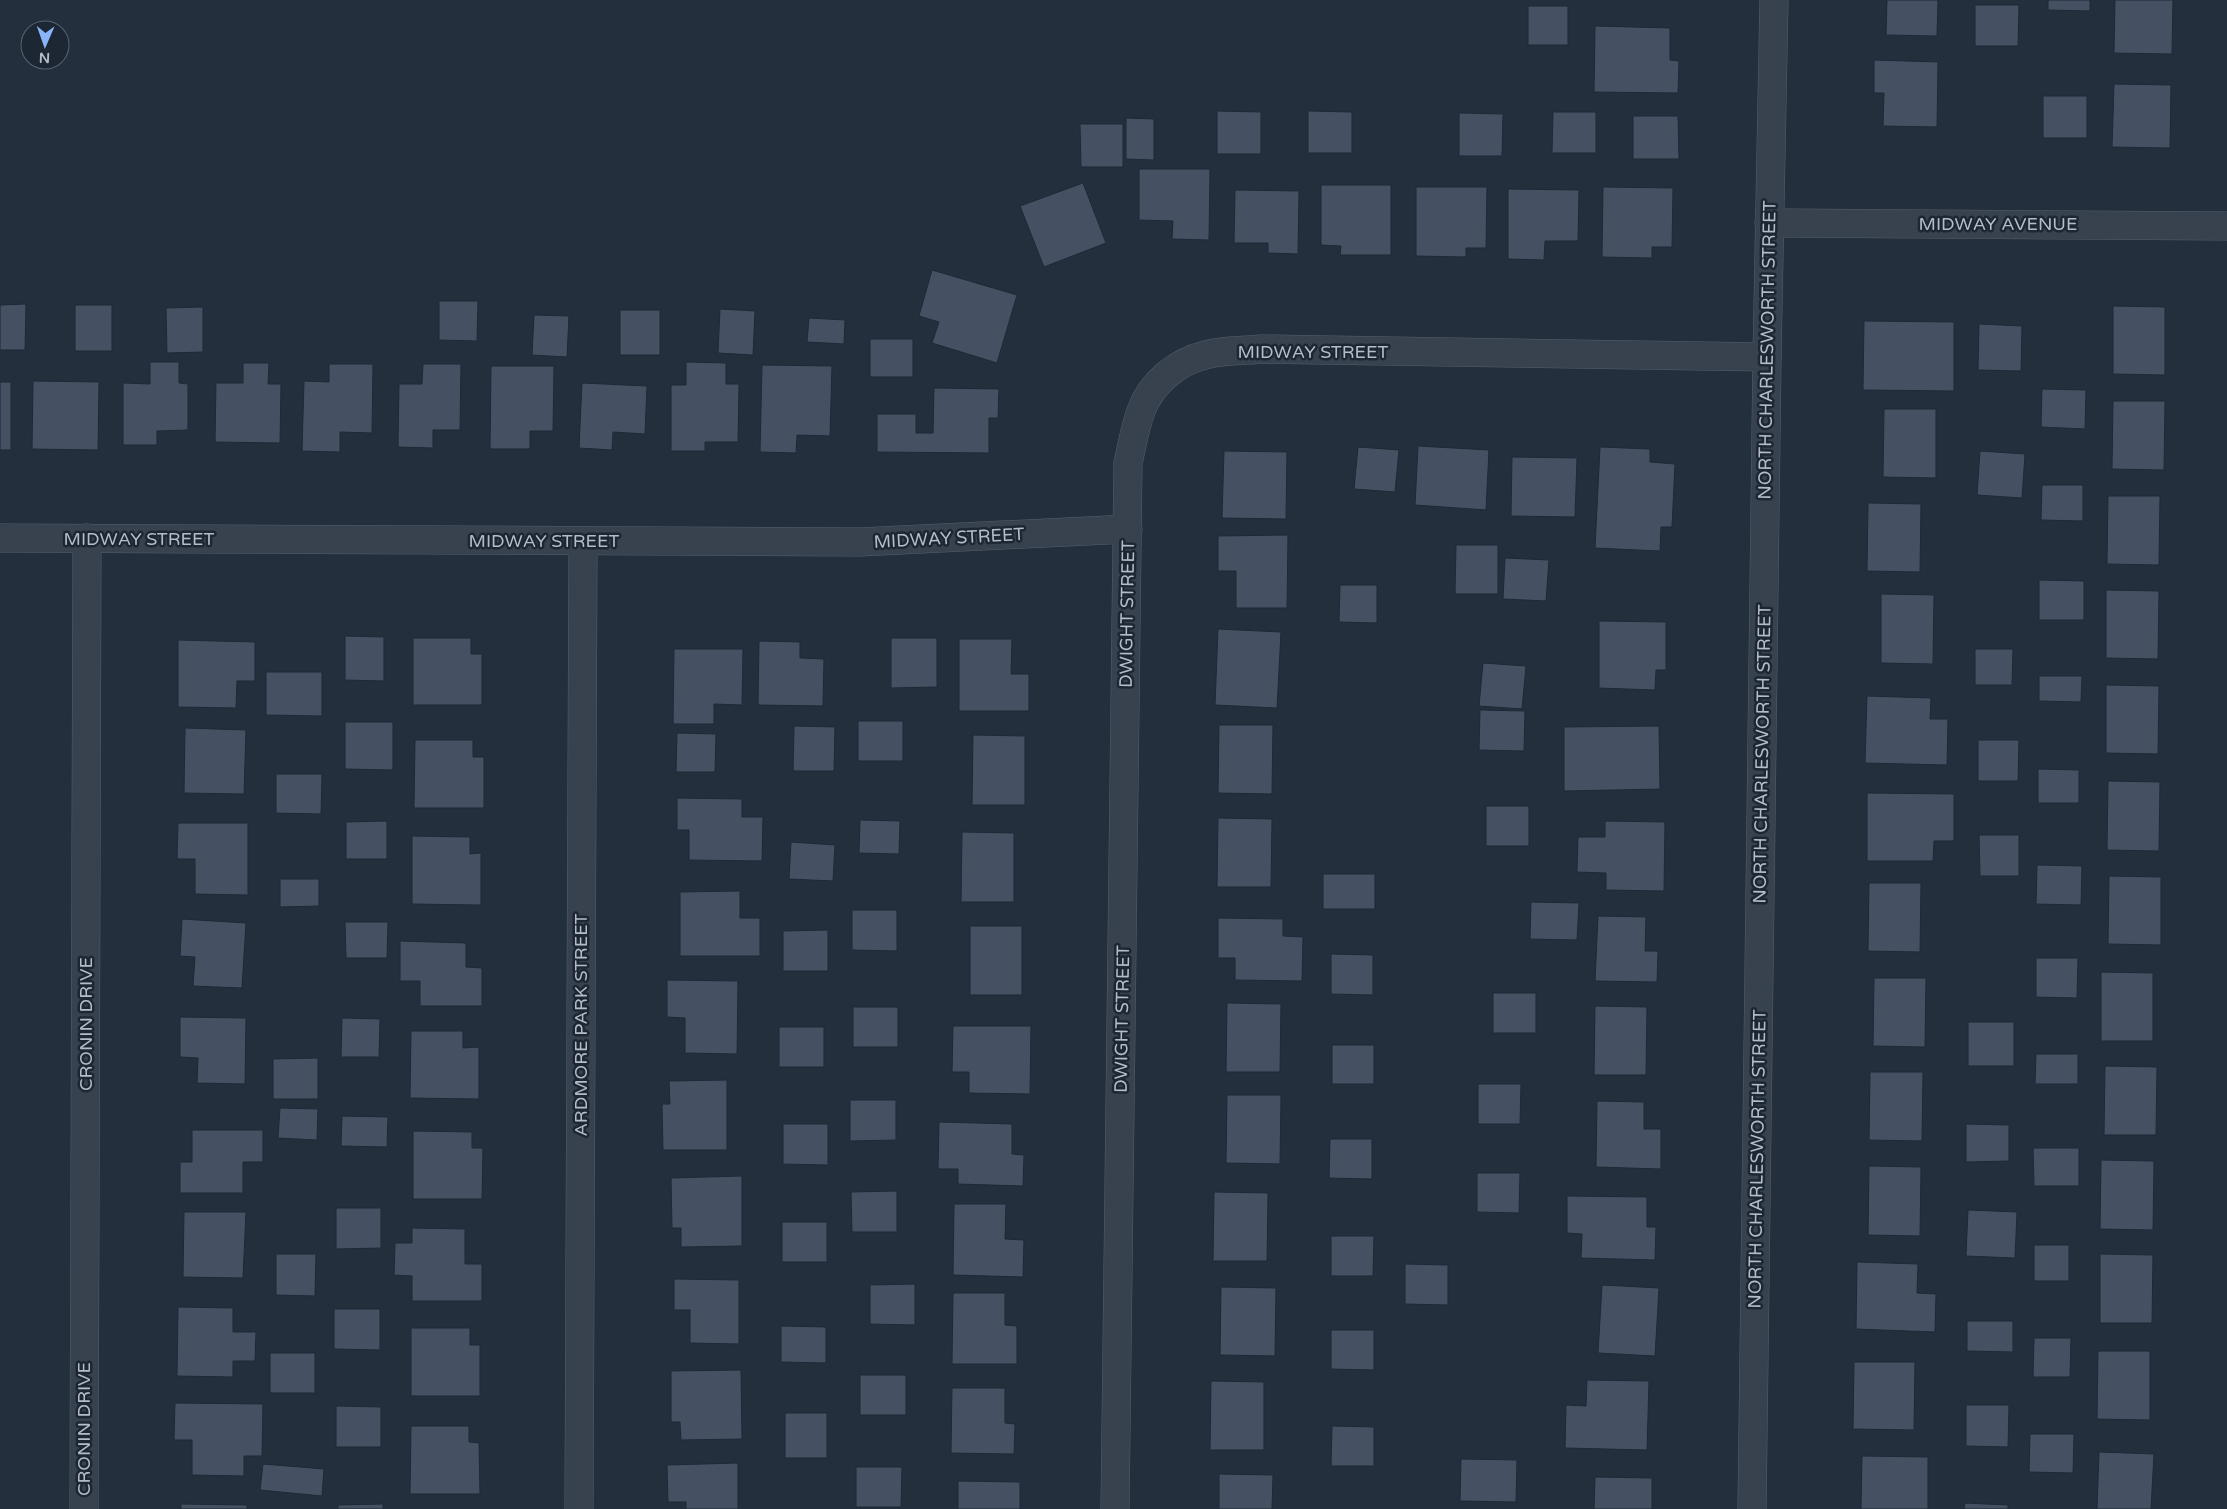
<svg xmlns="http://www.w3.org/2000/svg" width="2227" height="1509" viewBox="0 0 2227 1509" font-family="'Varela Round',sans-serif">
  <rect width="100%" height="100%" fill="#242f3e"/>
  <g fill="#455162" stroke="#1f2835">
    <polygon points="1887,0 1938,0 1937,36 1886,35"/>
    <polygon points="2048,0 2090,0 2090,11 2048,10"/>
    <polygon points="2115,0 2173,0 2172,54 2114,53"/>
    <polygon points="1975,5 2019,5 2018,46 1975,46"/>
    <rect x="1528" y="6" width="40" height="39"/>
    <polygon points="1595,26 1670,28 1670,60 1679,61 1678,93 1594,92"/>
    <polygon points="1874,60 1938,62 1937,127 1883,126 1884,93 1874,93"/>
    <polygon points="2114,84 2171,85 2170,148 2112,147"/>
    <rect x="2043" y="96" width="44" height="42"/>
    <polygon points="1217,111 1261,112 1261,154 1217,154"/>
    <polygon points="1308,111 1352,112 1352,153 1308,153"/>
    <polygon points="1553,112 1596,112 1596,153 1552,153"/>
    <polygon points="1459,113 1503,114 1502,156 1459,156"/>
    <polygon points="1633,116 1678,116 1679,159 1633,159"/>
    <polygon points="1126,118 1154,119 1154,160 1126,159"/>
    <polygon points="1080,124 1123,124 1123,167 1081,167"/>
    <polygon points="1139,169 1210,169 1209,240 1172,239 1173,221 1139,220"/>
    <polygon points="1083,183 1106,243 1044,267 1020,206"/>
    <polygon points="1321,185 1391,185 1391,255 1340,255 1341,246 1321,245"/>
    <polygon points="1416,187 1487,187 1486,248 1466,248 1466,257 1416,256"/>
    <polygon points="1603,187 1673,188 1672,247 1652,247 1652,258 1602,257"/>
    <polygon points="1508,189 1579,190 1578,241 1545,241 1544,260 1508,259"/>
    <polygon points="1235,190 1299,191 1298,254 1268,253 1268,243 1234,243"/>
    <polygon points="932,270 1017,295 997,363 932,343 939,322 919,316"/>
    <polygon points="439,301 478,301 477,341 439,340"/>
    <polygon points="26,304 25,350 0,350 0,305"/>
    <rect x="75" y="305" width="37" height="46"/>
    <polygon points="2113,306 2165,307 2165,375 2113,374"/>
    <polygon points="203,307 203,352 167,353 166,308"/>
    <polygon points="720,309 755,311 753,355 718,353"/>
    <rect x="620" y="310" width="40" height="45"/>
    <polygon points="534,315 569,316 567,357 532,355"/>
    <polygon points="809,318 845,320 844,344 807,342"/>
    <polygon points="1864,321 1954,322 1954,391 1863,390"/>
    <polygon points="1979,324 2022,326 2021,371 1978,370"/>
    <rect x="870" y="339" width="43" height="38"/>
    <polygon points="150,362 179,362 179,383 188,384 188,430 157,431 157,445 123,445 123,383 150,384"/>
    <polygon points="686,362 726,363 726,384 739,384 738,442 705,442 705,451 671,451 671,385 686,385"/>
    <polygon points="243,363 269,363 268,384 281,384 280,443 215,442 216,383 243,383"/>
    <polygon points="329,364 373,364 372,433 340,432 340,452 302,451 304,381 329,382"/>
    <polygon points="423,364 461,364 460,430 433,430 433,448 398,447 399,384 422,384"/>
    <polygon points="762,365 832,366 830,436 797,435 796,453 760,452"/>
    <polygon points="491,366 554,366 553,431 530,431 530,449 490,449"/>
    <polygon points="33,381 99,382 98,450 32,449"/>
    <rect x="0" y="382" width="11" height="68"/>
    <polygon points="582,383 647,386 645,434 613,432 612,450 579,448"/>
    <polygon points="934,388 999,389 998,418 989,418 989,453 877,452 877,414 916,414 916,433 933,433"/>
    <polygon points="2042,389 2086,390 2085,429 2041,427"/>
    <polygon points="2113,401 2165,401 2164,470 2112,469"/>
    <polygon points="1884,409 1936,409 1936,478 1883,477"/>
    <polygon points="1418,446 1489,450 1486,510 1415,505"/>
    <polygon points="1358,447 1399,450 1395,492 1354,489"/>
    <polygon points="1600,447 1650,449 1650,462 1675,464 1672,527 1661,527 1660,551 1595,548"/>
    <polygon points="1224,451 1287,452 1286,519 1222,518"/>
    <polygon points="1980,451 2025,454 2022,498 1977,495"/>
    <polygon points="1512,457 1577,458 1575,517 1511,516"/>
    <polygon points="2042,485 2083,485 2083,521 2041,520"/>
    <polygon points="2108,496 2160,496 2159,565 2107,564"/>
    <polygon points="1868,503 1921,504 1920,572 1867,571"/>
    <polygon points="1288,535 1287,608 1236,608 1236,571 1218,571 1218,536"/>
    <polygon points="1456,545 1498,545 1498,594 1455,594"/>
    <polygon points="1505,558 1549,560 1546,601 1503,599"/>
    <polygon points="2039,580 2084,581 2084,620 2039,620"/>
    <polygon points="1340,585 1377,585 1377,623 1339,622"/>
    <polygon points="2106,590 2159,591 2158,659 2106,658"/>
    <polygon points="1881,594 1934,595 1933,664 1881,663"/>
    <polygon points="1599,621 1666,622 1666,670 1656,670 1655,690 1599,688"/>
    <polygon points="1218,629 1281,632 1277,708 1215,705"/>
    <polygon points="345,636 384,637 384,681 345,680"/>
    <polygon points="413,638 471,638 471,654 482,654 482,705 413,705"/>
    <polygon points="891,638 937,638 937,687 891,688"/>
    <polygon points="959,639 1012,639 1011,674 1029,674 1029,711 959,711"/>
    <polygon points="178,640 255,642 255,681 237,681 236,708 178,707"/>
    <polygon points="759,641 800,642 800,658 824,659 823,706 758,705"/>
    <polygon points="674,649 743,649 742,705 714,704 714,724 673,724"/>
    <polygon points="1975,649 2013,649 2012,685 1975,685"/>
    <polygon points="1483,663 1526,666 1522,709 1479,706"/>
    <polygon points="266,672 322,672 322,716 266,715"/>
    <polygon points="2039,676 2082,676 2081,702 2039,701"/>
    <polygon points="2106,685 2159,686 2158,754 2106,753"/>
    <polygon points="1867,696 1931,698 1930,719 1948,719 1947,765 1865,763"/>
    <polygon points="1480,710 1525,711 1524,751 1479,750"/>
    <rect x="858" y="721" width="45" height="40"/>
    <polygon points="345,722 393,722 393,770 345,769"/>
    <polygon points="1219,725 1273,725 1272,794 1218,793"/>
    <polygon points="794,726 835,727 834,771 793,771"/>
    <polygon points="1659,726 1660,789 1564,791 1564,727"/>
    <polygon points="185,728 246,730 244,794 184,793"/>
    <polygon points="677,733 716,734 715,772 676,772"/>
    <polygon points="973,735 1025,736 1025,805 972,805"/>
    <polygon points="415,740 473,740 473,757 484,757 484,808 414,808"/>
    <polygon points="1978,740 2019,740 2018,781 1978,781"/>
    <polygon points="2038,769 2079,770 2079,803 2038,803"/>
    <polygon points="276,774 322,774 321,814 276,813"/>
    <polygon points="2108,781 2160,782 2159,851 2107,850"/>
    <polygon points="1867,793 1954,794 1954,841 1934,841 1933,861 1867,861"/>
    <polygon points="677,798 742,799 742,817 763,817 762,861 689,860 689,830 677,830"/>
    <rect x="1486" y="806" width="43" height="40"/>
    <polygon points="1218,818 1272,819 1271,887 1217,887"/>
    <polygon points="860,820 900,821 899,854 859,853"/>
    <polygon points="387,821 387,859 346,859 346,822"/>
    <polygon points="1605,821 1665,822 1664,891 1606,890 1606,873 1577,872 1578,837 1605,837"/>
    <polygon points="178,823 248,823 248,895 195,894 195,859 177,859"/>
    <polygon points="962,832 1014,833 1014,902 961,902"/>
    <polygon points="1979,835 2019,835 2019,876 1980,876"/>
    <polygon points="412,836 470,837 470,854 481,853 481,905 412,904"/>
    <polygon points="791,842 835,845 833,881 789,879"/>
    <polygon points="2037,865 2082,866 2081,905 2036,904"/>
    <rect x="1323" y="874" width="52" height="35"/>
    <polygon points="2109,876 2161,877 2161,945 2108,944"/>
    <polygon points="280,879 319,879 319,906 280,907"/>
    <polygon points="1869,883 1921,883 1920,952 1868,951"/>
    <polygon points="740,891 740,918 760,918 760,956 680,956 680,892"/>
    <polygon points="1531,902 1579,903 1577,940 1530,939"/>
    <polygon points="852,910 897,910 897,951 852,950"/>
    <polygon points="1598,916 1646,917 1645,951 1658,951 1657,982 1595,981"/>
    <polygon points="1218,918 1283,919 1283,936 1303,937 1302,981 1235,980 1235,958 1218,958"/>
    <polygon points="182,919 246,923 242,988 193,986 195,957 180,956"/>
    <polygon points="345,922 388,922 387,958 346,958"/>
    <rect x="970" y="926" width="52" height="69"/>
    <polygon points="828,930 828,971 783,971 783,931"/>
    <polygon points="400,941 466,943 466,967 482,968 482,1006 420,1006 420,981 400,981"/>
    <polygon points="1331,954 1373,955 1373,995 1331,994"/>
    <polygon points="2036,958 2078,958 2077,998 2036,997"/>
    <polygon points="2101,972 2153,973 2153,1041 2101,1041"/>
    <polygon points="1874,978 1926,978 1925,1047 1873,1046"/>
    <polygon points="667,980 738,981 737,1054 685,1053 685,1018 667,1017"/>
    <rect x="1493" y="993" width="43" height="40"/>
    <polygon points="1227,1003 1281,1004 1280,1072 1226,1072"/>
    <polygon points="1595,1006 1647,1007 1646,1075 1594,1075"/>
    <rect x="853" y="1007" width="45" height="40"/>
    <polygon points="180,1017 246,1018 245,1084 197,1083 198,1058 180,1057"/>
    <polygon points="342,1018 380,1019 379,1057 341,1057"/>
    <rect x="1968" y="1022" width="46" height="44"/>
    <polygon points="953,1026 1031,1026 1030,1094 969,1093 969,1072 952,1072"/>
    <rect x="779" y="1027" width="45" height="40"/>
    <polygon points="411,1031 463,1031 463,1048 479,1047 479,1099 410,1098"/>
    <rect x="1332" y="1045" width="42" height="39"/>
    <polygon points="2036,1054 2078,1054 2078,1084 2035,1084"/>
    <polygon points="318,1058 318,1099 273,1099 273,1059"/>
    <polygon points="2105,1066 2157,1067 2156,1135 2104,1135"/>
    <polygon points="1870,1072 1923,1072 1922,1141 1869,1140"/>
    <polygon points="727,1080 727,1150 663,1150 662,1104 670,1104 669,1081"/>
    <polygon points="1478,1084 1521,1084 1520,1124 1478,1124"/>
    <polygon points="1227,1095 1281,1095 1280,1164 1226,1163"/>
    <polygon points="850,1100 896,1100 896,1140 850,1141"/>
    <polygon points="1597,1101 1644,1102 1644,1129 1661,1129 1661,1169 1596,1167"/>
    <polygon points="280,1108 318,1109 317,1140 278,1138"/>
    <polygon points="342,1116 388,1117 387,1147 341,1146"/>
    <polygon points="939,1122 1012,1124 1012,1154 1024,1155 1023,1186 958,1184 958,1169 938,1169"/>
    <polygon points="783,1124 828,1124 828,1165 783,1164"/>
    <polygon points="1966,1124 2009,1125 2009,1161 1966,1162"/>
    <polygon points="192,1130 263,1130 263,1162 243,1162 243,1193 180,1193 180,1162 192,1162"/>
    <polygon points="413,1131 472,1132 472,1148 483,1148 482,1199 413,1199"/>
    <polygon points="1330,1139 1372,1139 1372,1179 1329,1178"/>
    <polygon points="2033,1148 2079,1148 2079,1186 2034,1186"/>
    <polygon points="2101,1160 2154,1161 2153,1230 2100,1229"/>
    <polygon points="1869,1166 1921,1167 1920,1236 1868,1235"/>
    <polygon points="1477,1173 1520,1173 1519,1213 1477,1212"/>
    <polygon points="742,1176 742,1246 681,1247 681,1228 672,1228 671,1178"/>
    <polygon points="897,1191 897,1232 852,1232 851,1192"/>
    <polygon points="1214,1192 1268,1193 1267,1261 1213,1261"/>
    <polygon points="1567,1196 1647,1197 1647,1227 1656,1227 1655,1260 1581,1258 1582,1234 1567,1233"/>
    <polygon points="954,1204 1006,1204 1005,1239 1024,1240 1023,1277 953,1275"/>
    <polygon points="336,1208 381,1208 381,1248 336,1249"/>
    <polygon points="1968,1210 2017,1212 2015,1258 1966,1256"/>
    <polygon points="184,1212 246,1212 243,1278 183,1277"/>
    <rect x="782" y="1222" width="45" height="40"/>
    <polygon points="412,1228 465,1229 465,1264 482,1264 482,1301 412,1301 412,1276 394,1275 395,1243 412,1243"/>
    <polygon points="1331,1236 1374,1236 1373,1276 1331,1276"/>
    <rect x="2034" y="1245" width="35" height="36"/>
    <polygon points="276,1254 316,1254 315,1296 276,1295"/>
    <polygon points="2100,1254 2153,1255 2152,1323 2100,1323"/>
    <polygon points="1857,1262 1918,1264 1917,1293 1936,1294 1935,1332 1856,1329"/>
    <polygon points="1405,1264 1448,1265 1448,1305 1405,1304"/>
    <polygon points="674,1279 739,1280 739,1344 690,1343 690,1310 674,1310"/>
    <polygon points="915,1284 915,1325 870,1324 870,1285"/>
    <polygon points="1602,1285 1659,1288 1655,1356 1598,1353"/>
    <polygon points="1221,1287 1276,1288 1275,1356 1220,1355"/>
    <polygon points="953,1293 1005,1293 1005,1325 1017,1326 1017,1364 952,1364"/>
    <polygon points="178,1307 233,1308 233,1332 256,1332 255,1361 233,1361 233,1377 177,1376"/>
    <polygon points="334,1309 380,1309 380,1350 334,1349"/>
    <polygon points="1967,1321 2013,1321 2013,1352 1967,1351"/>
    <polygon points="781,1326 826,1327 826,1363 781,1362"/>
    <polygon points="411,1328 470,1328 470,1345 480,1345 480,1396 411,1396"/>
    <polygon points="1331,1330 1374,1330 1374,1370 1331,1369"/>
    <polygon points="2034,1338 2071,1338 2070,1377 2033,1377"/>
    <polygon points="2098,1351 2150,1351 2150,1420 2097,1419"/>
    <rect x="270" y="1353" width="45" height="40"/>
    <polygon points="1854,1362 1915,1362 1914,1430 1853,1429"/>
    <polygon points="741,1370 742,1439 681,1440 680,1422 671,1422 671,1371"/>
    <rect x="860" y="1375" width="46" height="40"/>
    <polygon points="1587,1380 1649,1381 1647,1450 1565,1448 1566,1405 1586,1406"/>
    <polygon points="1211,1381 1264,1382 1264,1450 1210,1450"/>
    <polygon points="952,1388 1005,1388 1005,1423 1015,1424 1014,1454 951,1453"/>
    <polygon points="175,1403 263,1404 262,1456 244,1456 244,1476 192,1475 192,1440 174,1440"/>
    <polygon points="1966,1405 2009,1405 2008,1447 1966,1446"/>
    <polygon points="336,1406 381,1407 381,1447 336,1447"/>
    <rect x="785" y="1413" width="42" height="45"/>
    <polygon points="411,1426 469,1426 469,1442 479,1443 480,1494 410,1494"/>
    <polygon points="1332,1426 1374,1427 1374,1466 1331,1466"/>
    <polygon points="2030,1434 2074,1434 2073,1473 2029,1472"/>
    <polygon points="2099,1452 2154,1454 2151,1509 2097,1509"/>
    <polygon points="1862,1456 1928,1457 1928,1509 1861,1509"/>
    <polygon points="1461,1459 1517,1460 1516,1502 1460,1501"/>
    <polygon points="738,1463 738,1509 686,1509 686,1502 668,1502 667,1465"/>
    <polygon points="263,1464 324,1469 322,1496 260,1490"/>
    <polygon points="856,1467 902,1467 901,1507 856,1507"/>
    <polygon points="1219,1474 1273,1475 1272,1509 1219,1509"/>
    <polygon points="1595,1477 1652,1478 1652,1509 1594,1509"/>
    <polygon points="958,1481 1020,1482 1020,1509 958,1509"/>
    <polygon points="1965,1503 2008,1505 2008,1509 1964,1509"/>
    <polygon points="181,1504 247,1505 247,1509 181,1509"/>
    <polygon points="383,1504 383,1509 338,1509 338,1505"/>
  </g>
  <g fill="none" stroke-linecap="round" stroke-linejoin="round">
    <defs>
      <g id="minor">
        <polyline points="1769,223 2227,226"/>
        <polyline points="0,538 860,542 1128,529"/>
        <polyline points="84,1509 87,538"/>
        <polyline points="579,1509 583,541"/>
        <path d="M1115,1509L1128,463C1132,446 1135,427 1141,411C1151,383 1177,362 1205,355C1223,350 1244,351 1262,349L1767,357"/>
        <polyline points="1752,1509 1767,357 1774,0"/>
      </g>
    </defs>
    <use href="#minor" stroke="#565f6c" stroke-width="29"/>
    <use href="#minor" stroke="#38414e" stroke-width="28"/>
  </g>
  <g text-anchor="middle" stroke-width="5" stroke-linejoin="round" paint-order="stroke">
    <g font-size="18" fill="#b4bcc9" stroke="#1d2633">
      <text x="1998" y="230">MIDWAY AVENUE</text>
      <text transform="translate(1767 350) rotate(-89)" y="6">NORTH CHARLESWORTH STREET</text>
      <text x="1313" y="358">MIDWAY STREET</text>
      <text transform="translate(949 538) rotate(-3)" y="6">MIDWAY STREET</text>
      <text x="139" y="545">MIDWAY STREET</text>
      <text x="544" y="547">MIDWAY STREET</text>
      <text transform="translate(1127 614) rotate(-89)" y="6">DWIGHT STREET</text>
      <text transform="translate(1762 754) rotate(-89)" y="6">NORTH CHARLESWORTH STREET</text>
      <text transform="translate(1122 1019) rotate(-89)" y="6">DWIGHT STREET</text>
      <text transform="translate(86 1024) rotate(-90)" y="6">CRONIN DRIVE</text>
      <text transform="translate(581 1025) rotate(-90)" y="6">ARDMORE PARK STREET</text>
      <text transform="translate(1757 1159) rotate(-89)" y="6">NORTH CHARLESWORTH STREET</text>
      <text transform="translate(84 1429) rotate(-90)" y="6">CRONIN DRIVE</text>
    </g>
  </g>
  <g transform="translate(45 45) rotate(182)"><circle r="24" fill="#1d2633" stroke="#59626f"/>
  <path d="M0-4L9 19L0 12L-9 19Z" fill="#8ab4f8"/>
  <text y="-8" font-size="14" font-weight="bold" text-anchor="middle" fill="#b4bcc9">N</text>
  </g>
</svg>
